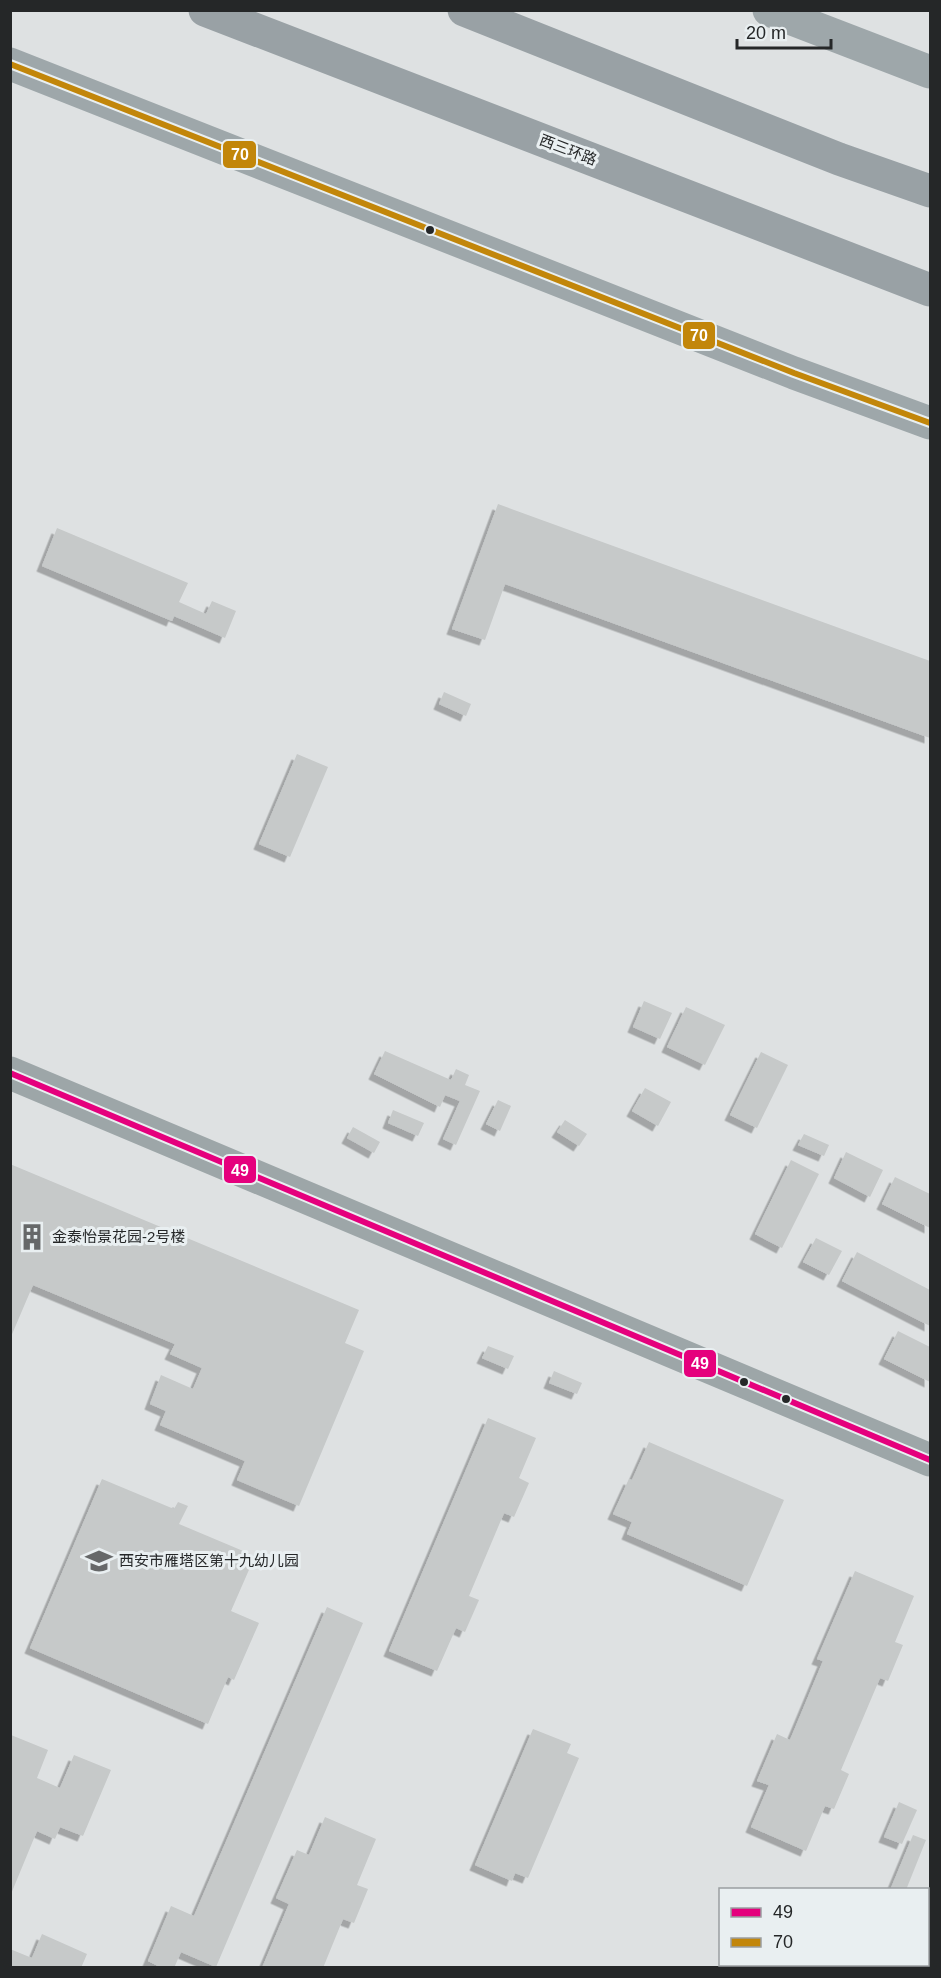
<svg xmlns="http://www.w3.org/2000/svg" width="941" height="1978" viewBox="0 0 941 1978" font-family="Arial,'Noto Sans SC',sans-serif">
  <defs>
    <filter id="shadow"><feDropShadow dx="-5.5" dy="5.5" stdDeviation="0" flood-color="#0004"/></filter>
  </defs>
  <rect width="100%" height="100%" fill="#dee1e2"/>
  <g fill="#c6c9c9" filter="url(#shadow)">
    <polygon points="498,504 930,661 930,738 505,584 485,640 452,629"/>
    <polygon points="57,528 188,583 179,602 206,614 212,601 236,611 225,638 174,616 172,621 42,566"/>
    <polygon points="444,692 471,704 466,716 439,704"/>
    <polygon points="297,754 328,767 290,857 259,844"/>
    <polygon points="644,1001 672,1013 660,1039 633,1027"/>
    <polygon points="686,1007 725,1025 705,1065 667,1047"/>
    <polygon points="385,1051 451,1080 456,1069 469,1075 465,1085 480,1091 456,1145 443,1139 460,1101 445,1095 440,1107 374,1074"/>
    <polygon points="761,1052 788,1065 757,1128 730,1115"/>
    <polygon points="645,1088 671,1102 658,1126 632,1111"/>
    <polygon points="498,1100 511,1106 500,1131 486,1124"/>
    <polygon points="393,1110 424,1123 418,1136 388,1123"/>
    <polygon points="565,1120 587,1134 579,1146 557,1132"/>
    <polygon points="353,1127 380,1142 374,1153 347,1138"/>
    <polygon points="804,1134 829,1145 824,1156 798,1145"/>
    <polygon points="846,1152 883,1170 870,1197 834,1178"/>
    <polygon points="791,1160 819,1174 782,1248 755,1234"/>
    <polygon points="10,1164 359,1310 345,1343 364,1351 299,1506 237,1480 245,1461 160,1425 166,1411 150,1404 161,1375 193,1389 202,1368 170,1354 175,1344 33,1285 10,1339"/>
    <polygon points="895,1177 930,1194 930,1228 882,1204"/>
    <polygon points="816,1238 842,1251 829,1275 803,1262"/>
    <polygon points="857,1252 930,1290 930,1326 842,1281"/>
    <polygon points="898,1331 930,1347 930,1382 884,1359"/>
    <polygon points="488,1346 514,1356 508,1369 482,1358"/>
    <polygon points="554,1371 582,1383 577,1394 549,1383"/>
    <polygon points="488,1418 536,1438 519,1478 529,1483 514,1517 504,1513 469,1596 479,1600 465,1632 456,1628 437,1671 389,1651"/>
    <polygon points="649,1442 784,1500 747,1586 627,1534 632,1522 613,1514 629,1479 632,1480"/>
    <polygon points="102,1479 174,1509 178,1502 188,1506 179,1524 255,1556 231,1611 259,1623 234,1680 228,1677 208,1724 30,1648"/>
    <polygon points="855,1571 914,1596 895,1642 903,1645 888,1681 880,1678 841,1770 849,1774 834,1809 825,1806 806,1851 751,1827 769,1785 757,1781 777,1734 790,1740 823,1661 817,1659"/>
    <polygon points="327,1607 363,1623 216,1967 181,1952 174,1968 162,1968 148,1961 171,1906 194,1916"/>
    <polygon points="533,1729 571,1744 567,1753 579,1758 528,1878 515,1873 512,1881 475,1865"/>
    <polygon points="11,1735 48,1750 37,1778 60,1788 74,1755 111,1770 83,1836 60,1827 55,1839 37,1831 11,1894"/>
    <polygon points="899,1802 917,1810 902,1844 884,1837"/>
    <polygon points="325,1817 376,1839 357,1885 368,1889 354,1923 343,1919 323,1968 262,1968 289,1904 276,1898 297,1850 309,1855"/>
    <polygon points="913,1835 926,1840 906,1890 895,1890 891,1888"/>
    <polygon points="42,1934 87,1954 81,1968 10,1968 10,1949 32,1958"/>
  </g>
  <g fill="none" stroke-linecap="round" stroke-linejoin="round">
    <polyline stroke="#9da6a8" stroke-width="33" points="10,1073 930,1460"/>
    <g stroke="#9ea7aa" stroke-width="33">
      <polyline points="769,10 930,72"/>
      <polyline points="10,64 794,373 930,423"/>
    </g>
    <g stroke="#99a1a5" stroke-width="33">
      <polyline points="205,10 930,290"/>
      <polyline points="464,10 839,159 930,191"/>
    </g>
    <defs>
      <polyline id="bus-1" points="10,1073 930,1460"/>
      <polyline id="bus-2" points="10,64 794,373 930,423"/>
    </defs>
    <use href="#bus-1" stroke="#e9eff1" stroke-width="10"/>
    <use href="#bus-2" stroke="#e9eff1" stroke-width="10"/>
    <use href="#bus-1" stroke="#e5007d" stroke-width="6"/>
    <use href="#bus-2" stroke="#c2860a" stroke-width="6"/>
  </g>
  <defs>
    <symbol id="building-bare" viewBox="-9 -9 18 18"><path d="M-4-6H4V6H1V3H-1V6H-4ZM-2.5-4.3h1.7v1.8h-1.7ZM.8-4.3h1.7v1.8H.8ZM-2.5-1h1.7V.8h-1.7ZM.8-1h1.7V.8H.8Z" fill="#666869" stroke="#e9eff1" stroke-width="2.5" paint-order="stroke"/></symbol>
    <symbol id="school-bare" viewBox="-9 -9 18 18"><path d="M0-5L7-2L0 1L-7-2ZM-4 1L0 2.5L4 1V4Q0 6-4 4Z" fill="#666869" stroke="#e9eff1" stroke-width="2.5" paint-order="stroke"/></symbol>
  </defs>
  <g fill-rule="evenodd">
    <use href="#building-bare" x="13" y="1218" width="38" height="38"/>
    <use href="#school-bare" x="80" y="1542" width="38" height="38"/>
  </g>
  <g fill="#252728" stroke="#e9eff1" stroke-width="2">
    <circle cx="430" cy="230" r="5"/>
    <circle cx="744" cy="1382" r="5"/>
    <circle cx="786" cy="1399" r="5"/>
  </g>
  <g text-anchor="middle" stroke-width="6" stroke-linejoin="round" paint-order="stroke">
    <g font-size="15" fill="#252728" stroke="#e9eff1">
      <text transform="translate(568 150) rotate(21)" y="5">西三环路</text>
    </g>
    <g font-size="15" fill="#252728" stroke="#e9eff1" text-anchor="start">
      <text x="52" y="1242">金泰怡景花园-2号楼</text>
      <text x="119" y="1566">西安市雁塔区第十九幼儿园</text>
    </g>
  </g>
  <g stroke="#e9eff1" stroke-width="2">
    <rect x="222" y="140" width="35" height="29" rx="6" fill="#c2860a"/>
    <rect x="682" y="321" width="34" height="29" rx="6" fill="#c2860a"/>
    <rect x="223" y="1155" width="34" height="29" rx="6" fill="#e5007d"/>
    <rect x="683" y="1349" width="34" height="29" rx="6" fill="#e5007d"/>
  </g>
  <g font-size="16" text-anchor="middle" font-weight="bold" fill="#fff">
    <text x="240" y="160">70</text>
    <text x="699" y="341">70</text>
    <text x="240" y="1176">49</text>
    <text x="700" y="1369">49</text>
  </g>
  <rect width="941" height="1978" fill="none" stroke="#252728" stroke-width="24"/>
  <rect x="719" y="1888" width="210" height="78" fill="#e9eff1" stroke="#9b9fa1" stroke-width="1.5"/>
  <rect x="731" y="1908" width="30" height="9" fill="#e5007d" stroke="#9b9fa1" stroke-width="1.5"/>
  <text x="773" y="1918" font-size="18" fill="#252728">49</text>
  <rect x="731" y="1938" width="30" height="9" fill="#c2860a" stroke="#9b9fa1" stroke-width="1.5"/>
  <text x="773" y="1948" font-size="18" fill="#252728">70</text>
  <path d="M737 39v9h94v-9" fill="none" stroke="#252728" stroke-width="3"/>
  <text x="746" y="39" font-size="18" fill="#252728" stroke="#e9eff1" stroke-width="4.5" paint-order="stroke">20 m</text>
</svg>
